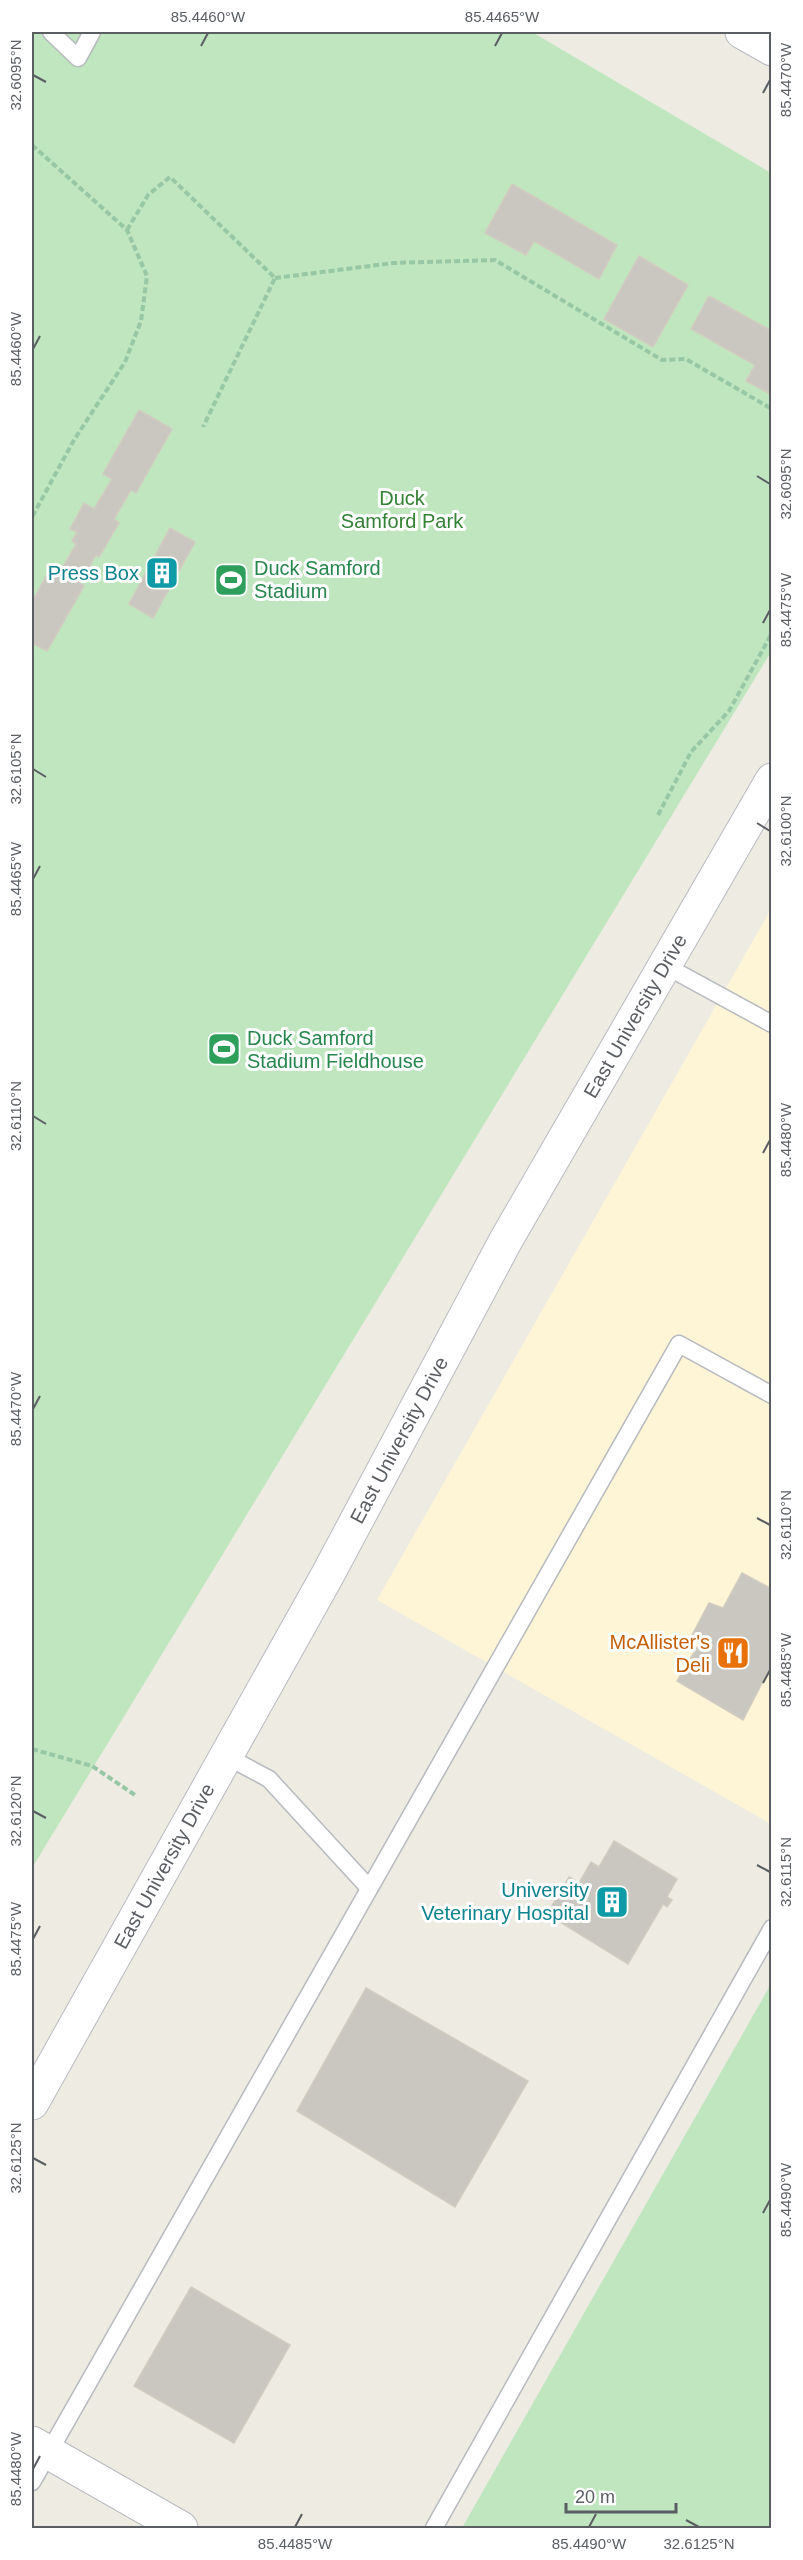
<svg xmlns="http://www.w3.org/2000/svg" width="803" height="2560" viewBox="0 0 803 2560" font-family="Arial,sans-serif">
  <rect width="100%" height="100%" fill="#edebe2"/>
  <polygon fill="#fef4d6" points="771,909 771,1824 377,1600"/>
  <g fill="#bfe6be">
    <polygon points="32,32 532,32 771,173 771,652 32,1868"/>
    <polygon points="771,1984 771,2528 462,2528"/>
  </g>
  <g fill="#cac7c1" stroke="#d2ccc0" stroke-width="1.5">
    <polygon points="512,184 617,245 599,279 534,241 526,255 485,233"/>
    <polygon points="639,256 688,285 653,347 604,319"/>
    <polygon points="709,296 772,331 772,395 746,381 755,365 691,329"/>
    <polygon points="139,410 172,429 136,493 131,490 114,519 119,523 99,557 96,555 80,583 84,586 47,651 32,643 32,602 51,567 60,572 76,544 72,541 77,532 70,529 84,503 94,509 112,479 103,474"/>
    <polygon points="170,528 195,542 153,618 129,604"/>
    <polygon points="742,1573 772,1589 772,1664 743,1720 677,1681 701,1641 691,1637 709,1603 723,1608"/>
    <polygon points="614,1841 677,1879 667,1897 672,1900 667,1907 663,1904 628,1964 547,1914 569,1877 579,1883 591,1862 599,1867"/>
    <polygon points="366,1988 528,2081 455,2207 297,2111"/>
    <polygon points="191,2287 290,2345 234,2443 134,2386"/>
  </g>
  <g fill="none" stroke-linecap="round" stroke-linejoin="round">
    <defs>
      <g id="service">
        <polyline points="51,32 78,58 92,32"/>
        <polyline points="664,965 772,1024"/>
        <polyline points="226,1756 269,1779 369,1888"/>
        <polyline points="32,2482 679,1344 772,1395"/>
        <polyline points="434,2528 772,1928"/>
      </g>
      <polyline id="minor" points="32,2443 181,2528"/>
      <g id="secondary">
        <polyline points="742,32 772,49"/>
        <polyline points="32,2103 327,1576 506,1240 772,780"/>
      </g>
    </defs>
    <use href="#service" stroke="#b7babf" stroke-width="19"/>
    <use href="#minor" stroke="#b7babf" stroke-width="35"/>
    <use href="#secondary" stroke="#b8bbc1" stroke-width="35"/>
    <g stroke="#97c7a4" stroke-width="4" stroke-dasharray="6 3" stroke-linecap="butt">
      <polyline points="32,145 127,230 147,276 141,321 125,362 74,440 32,517"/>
      <polyline points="127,230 148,195 170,177 275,278 203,427"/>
      <polyline points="275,278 393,263 495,260 662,360 686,359 772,409"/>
      <polyline points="658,815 691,752 729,711 772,633"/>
      <polyline points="32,1749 92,1766 135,1795"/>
    </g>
    <use href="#service" stroke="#fff" stroke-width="16"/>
    <use href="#minor" stroke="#fff" stroke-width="33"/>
    <use href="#secondary" stroke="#fff" stroke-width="33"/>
  </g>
  <path fill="none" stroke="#5a5e63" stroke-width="2" d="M201,46L208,33M495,46L502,33M33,75L46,82M763,93L770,80M33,349L40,336M757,476L770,484M763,623L770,610M33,769L46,777M757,823L770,831M33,879L40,866M33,1116L46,1124M763,1153L770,1140M33,1409L40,1396M757,1518L770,1525M763,1683L770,1670M33,1811L46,1818M757,1865L770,1872M33,1939L40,1926M33,2158L46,2165M763,2213L770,2200M33,2469L40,2456M686,2520L699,2527M295,2527L302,2514M589,2527L596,2514"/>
  <defs>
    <symbol id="building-square" viewBox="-11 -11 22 22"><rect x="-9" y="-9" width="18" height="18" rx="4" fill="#0f9aa8" stroke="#fff"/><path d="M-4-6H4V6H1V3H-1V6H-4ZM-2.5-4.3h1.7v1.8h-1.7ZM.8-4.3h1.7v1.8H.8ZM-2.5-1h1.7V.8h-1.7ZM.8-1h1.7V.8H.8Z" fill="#fff"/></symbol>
    <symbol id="stadium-square" viewBox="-11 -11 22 22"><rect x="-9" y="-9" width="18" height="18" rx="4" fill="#2e9e5b" stroke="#fff"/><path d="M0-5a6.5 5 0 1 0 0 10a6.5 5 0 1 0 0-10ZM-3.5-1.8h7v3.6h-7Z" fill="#fff"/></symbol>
    <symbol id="restaurant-square" viewBox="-11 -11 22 22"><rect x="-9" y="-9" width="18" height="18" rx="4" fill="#e8710a" stroke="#fff"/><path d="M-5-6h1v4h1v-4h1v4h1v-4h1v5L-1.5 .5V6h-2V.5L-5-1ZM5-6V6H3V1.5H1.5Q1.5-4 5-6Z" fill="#fff"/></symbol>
  </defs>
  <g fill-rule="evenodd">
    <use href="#building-square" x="143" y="554" width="38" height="38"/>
    <use href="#stadium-square" x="212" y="561" width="38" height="38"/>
    <use href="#stadium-square" x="205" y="1030" width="38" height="38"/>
    <use href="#restaurant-square" x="714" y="1634" width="38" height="38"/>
    <use href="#building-square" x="593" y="1883" width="38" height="38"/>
  </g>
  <g text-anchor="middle" stroke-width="6" stroke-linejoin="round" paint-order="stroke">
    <g font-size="20" fill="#338235" stroke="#fff">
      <text x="402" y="505">Duck<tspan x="402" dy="23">Samford Park</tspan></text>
    </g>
    <g font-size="20" fill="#27864d" stroke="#fff" text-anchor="start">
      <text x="254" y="575">Duck Samford<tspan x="254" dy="23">Stadium</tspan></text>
      <text x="247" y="1045">Duck Samford<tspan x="247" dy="23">Stadium Fieldhouse</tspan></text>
    </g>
    <g font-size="20" fill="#0d838f" stroke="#fff" text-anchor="end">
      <text x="139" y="580">Press Box</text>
      <text x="589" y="1897">University<tspan x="589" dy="23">Veterinary Hospital</tspan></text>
    </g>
    <g font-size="20" fill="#5a5e63" stroke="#fff">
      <text transform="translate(635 1016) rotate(-60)" y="7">East University Drive</text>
      <text transform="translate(399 1440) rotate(-62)" y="7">East University Drive</text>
      <text transform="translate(164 1866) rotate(-61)" y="7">East University Drive</text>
    </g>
    <g font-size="20" fill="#c56008" stroke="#fff" text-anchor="end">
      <text x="710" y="1649">McAllister's<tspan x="710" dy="23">Deli</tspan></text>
    </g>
  </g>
  <rect width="803" height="2560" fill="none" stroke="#ffffff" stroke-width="66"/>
  <path d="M566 2503v9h110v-9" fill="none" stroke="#5a5e63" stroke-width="3"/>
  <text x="575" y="2503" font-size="18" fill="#5a5e63" stroke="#ffffff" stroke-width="4.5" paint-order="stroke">20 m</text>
  <rect x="33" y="33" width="737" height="2494" fill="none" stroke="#5a5e63" stroke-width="2"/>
  <g font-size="15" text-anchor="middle" fill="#5a5e63">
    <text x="208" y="22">85.4460°W</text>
    <text x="502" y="22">85.4465°W</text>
    <text transform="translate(16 75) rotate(-90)" y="5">32.6095°N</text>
    <text transform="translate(786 80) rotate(-90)" y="5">85.4470°W</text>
    <text transform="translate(16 349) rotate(-90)" y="5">85.4460°W</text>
    <text transform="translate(786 484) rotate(-90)" y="5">32.6095°N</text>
    <text transform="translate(786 610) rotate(-90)" y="5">85.4475°W</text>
    <text transform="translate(16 769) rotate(-90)" y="5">32.6105°N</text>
    <text transform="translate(786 831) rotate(-90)" y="5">32.6100°N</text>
    <text transform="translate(16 879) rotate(-90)" y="5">85.4465°W</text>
    <text transform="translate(16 1116) rotate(-90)" y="5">32.6110°N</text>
    <text transform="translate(786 1140) rotate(-90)" y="5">85.4480°W</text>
    <text transform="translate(16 1409) rotate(-90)" y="5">85.4470°W</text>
    <text transform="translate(786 1525) rotate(-90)" y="5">32.6110°N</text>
    <text transform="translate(786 1670) rotate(-90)" y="5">85.4485°W</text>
    <text transform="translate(16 1811) rotate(-90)" y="5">32.6120°N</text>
    <text transform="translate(786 1872) rotate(-90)" y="5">32.6115°N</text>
    <text transform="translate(16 1939) rotate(-90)" y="5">85.4475°W</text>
    <text transform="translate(16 2158) rotate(-90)" y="5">32.6125°N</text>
    <text transform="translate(786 2200) rotate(-90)" y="5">85.4490°W</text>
    <text transform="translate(16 2469) rotate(-90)" y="5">85.4480°W</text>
    <text x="295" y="2549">85.4485°W</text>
    <text x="589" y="2549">85.4490°W</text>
    <text x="699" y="2549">32.6125°N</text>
  </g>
</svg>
